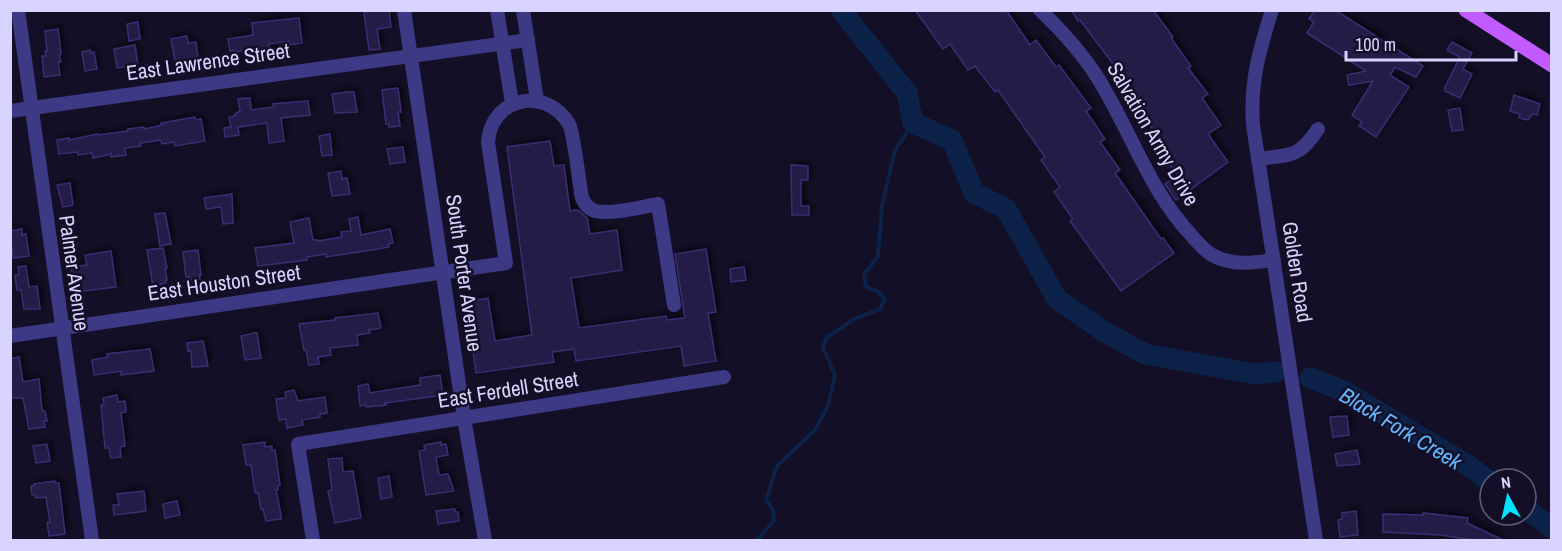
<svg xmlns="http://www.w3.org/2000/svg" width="1562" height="551" viewBox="0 0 1562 551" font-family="'Archivo Narrow',sans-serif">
  <defs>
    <filter id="shadow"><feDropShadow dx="3" dy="-3" stdDeviation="3" flood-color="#0009"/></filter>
  </defs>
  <rect width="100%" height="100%" fill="#130f26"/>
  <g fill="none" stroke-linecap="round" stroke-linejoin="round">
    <polyline stroke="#0c2248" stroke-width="4" points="757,540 774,521 773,510 766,500 777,466 815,430 828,406 835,375 823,348 826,338 854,319 880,309 885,299 877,291 866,287 864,275 878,256 882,206 895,150 913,123"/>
    <g stroke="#0c2248" stroke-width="21">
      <polyline points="841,10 907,93 913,123 952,140 974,193 1006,209 1057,299 1103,331 1145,354 1255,374 1276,372"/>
      <polyline points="1310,378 1344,391 1466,464 1490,482"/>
      <polyline points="1526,509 1552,528"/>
    </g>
  </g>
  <g fill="#241b47" stroke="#3b2d73" stroke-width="1.5" filter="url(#shadow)">
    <polygon points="367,10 389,10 391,27 377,29 380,49 369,50 364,13 367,12"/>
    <polygon points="915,10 1006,10 1030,45 1036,40 1056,67 1059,65 1091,108 1086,111 1105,139 1100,142 1120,170 1115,173 1161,239 1163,238 1174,253 1121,291 1070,221 1073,219 1054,192 1060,187 1041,160 1045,157 998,90 995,92 975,66 968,70 950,44 943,49"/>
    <polygon points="1071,10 1153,10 1173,37 1171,38 1191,66 1188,68 1208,94 1202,98 1221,125 1208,134 1228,162 1176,200 1165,184 1177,175 1157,147 1163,143 1143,116 1146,114 1126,87 1129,85 1080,20 1078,21"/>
    <polygon points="1315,10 1335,10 1423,66 1416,77 1395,67 1390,75 1409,87 1376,137 1359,126 1362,122 1352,115 1373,81 1349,85 1347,75 1366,71 1307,33 1314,22 1309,19"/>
    <polygon points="299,18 302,43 290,45 289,41 269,44 269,53 258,54 257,50 255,49 234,52 234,50 230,51 228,39 253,35 252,23"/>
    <polygon points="138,22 140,39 129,41 127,24"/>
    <polygon points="58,29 61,54 59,55 61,62 58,62 60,75 44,77 42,56 46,56 45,51 47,51 45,31"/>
    <polygon points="187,36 188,43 196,42 198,58 175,61 171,39"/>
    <polygon points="1452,42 1472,53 1463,69 1472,74 1460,98 1445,91 1445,87 1460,57 1447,50"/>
    <polygon points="135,45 138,65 117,68 114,49"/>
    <polygon points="90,50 91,53 94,52 97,69 85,71 82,52"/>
    <polygon points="398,88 401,112 398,112 400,126 389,127 389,124 386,124 382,90"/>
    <polygon points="348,92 354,92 357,112 335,113 332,94"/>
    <polygon points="1514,95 1540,104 1537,115 1532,114 1528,120 1519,118 1520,114 1510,111"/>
    <polygon points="250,98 251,110 274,107 273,104 308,101 310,115 281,118 284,141 269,143 267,123 238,127 239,135 225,137 224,128 231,127 229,117 235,116 235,114 240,111 238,99"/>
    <polygon points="1460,108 1463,130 1452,131 1448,110"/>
    <polygon points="195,117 196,120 201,119 205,141 175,146 174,142 162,144 161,140 140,143 141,146 125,148 126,155 111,157 111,154 93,158 92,153 78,155 78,152 59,154 57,140 69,138 69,140 98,134 98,135 128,131 128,129 144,127 145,129 162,125 161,123"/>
    <polygon points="330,134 332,155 322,156 319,136"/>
    <polygon points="550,141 554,166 564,165 570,211 578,210 587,218 590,234 617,230 622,270 571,278 579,328 666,316 667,320 685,318 675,254 706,249 716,312 708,313 716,361 684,366 681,346 576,361 574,349 552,352 554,362 476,373 466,302 488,298 495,341 532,335 507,147"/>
    <polygon points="403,147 405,162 390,164 387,149"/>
    <polygon points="791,165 808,166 808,180 801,180 801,206 809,206 809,215 792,215"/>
    <polygon points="341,171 342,179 347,178 350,194 332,196 328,173"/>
    <polygon points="70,183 73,205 63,207 57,185"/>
    <polygon points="232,194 233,223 223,224 221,207 206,209 204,198"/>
    <polygon points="165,213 171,244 160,246 155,214"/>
    <polygon points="358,217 361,235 390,229 393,243 388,244 389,247 372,250 326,257 326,254 307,257 307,260 258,266 255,248 294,243 290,222 309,218 313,240 318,240 318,241 342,237 341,232 351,231 349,219"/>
    <polygon points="22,229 22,235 26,234 29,256 13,258 10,231"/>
    <polygon points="163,248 167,268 165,269 167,280 165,280 166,283 153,286 147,250"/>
    <polygon points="198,250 201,275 199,275 200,279 190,280 189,277 186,277 183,252"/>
    <polygon points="111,251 116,287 75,292 71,267 87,265 85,255"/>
    <polygon points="26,266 29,287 37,286 40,309 24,309 21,290 17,290 15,275 19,275 18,267"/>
    <polygon points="744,267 746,280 731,282 730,269"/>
    <polygon points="378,313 381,328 369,330 370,333 357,335 358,345 330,348 331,355 318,357 319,364 309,365 306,350 304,350 299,324 335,320 335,318"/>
    <polygon points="254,333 257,333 261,358 245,360 241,336"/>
    <polygon points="203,341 208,366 192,367 191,351 188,351 187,343"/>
    <polygon points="150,349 154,371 121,375 121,371 94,375 92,360 108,357 107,354"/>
    <polygon points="19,357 23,382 39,379 42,411 45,411 47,421 44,421 45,427 29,429 23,398 10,398 10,359"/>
    <polygon points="440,375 443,395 385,403 386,405 366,407 366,405 360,406 358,386 368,384 370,393 420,385 420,378"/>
    <polygon points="294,390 298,401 325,397 327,413 320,414 320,417 302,420 303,425 287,428 286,419 279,420 276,399 286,398 285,392"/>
    <polygon points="117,395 118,402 125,401 126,412 121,413 125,446 120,447 121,457 111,458 109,448 105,448 101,405 104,404 103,398"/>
    <polygon points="1347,416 1349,435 1333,437 1330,417"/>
    <polygon points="265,442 265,447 272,446 272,451 275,450 280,485 278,486 278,490 276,490 281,515 281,519 266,521 263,509 261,509 258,493 255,493 251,465 246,465 243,445"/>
    <polygon points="441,442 441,445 446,444 448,455 436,457 439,475 448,474 454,491 426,495 419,451 425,450 424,445"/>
    <polygon points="47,444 50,461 36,463 33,446"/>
    <polygon points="1357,450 1360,464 1337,466 1335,454"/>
    <polygon points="342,458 343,472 353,471 361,518 335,523 328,491 332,490 328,459"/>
    <polygon points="389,476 392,497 381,499 378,478"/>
    <polygon points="55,481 55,483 59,483 65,534 49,536 47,522 50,522 46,497 36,498 35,495 32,495 31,486 34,486 34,484"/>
    <polygon points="144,491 146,511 114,515 113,505 119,505 117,494"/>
    <polygon points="177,501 180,515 165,518 163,504"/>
    <polygon points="455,509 455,512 458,512 459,521 438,524 436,511"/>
    <polygon points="1356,511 1358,535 1340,537 1338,520 1342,519 1342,513"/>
    <polygon points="1423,513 1468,518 1467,523 1503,540 1474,540 1441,535 1383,532 1383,514 1423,515"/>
  </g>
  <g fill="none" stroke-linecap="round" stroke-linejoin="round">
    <g stroke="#3d3a85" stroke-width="14">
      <polyline points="18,10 92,540"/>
      <polyline points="404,10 464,418 485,540"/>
      <polyline points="497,10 512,103"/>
      <polyline points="523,10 537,100"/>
      <path d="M1040,10C1062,31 1083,54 1099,80C1131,132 1150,192 1192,236C1198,243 1204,250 1212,255C1232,266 1254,263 1274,260"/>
      <path d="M1272,10C1259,51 1250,82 1253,125L1316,540"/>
      <polyline points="10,111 528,40"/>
      <path d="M1258,159C1291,154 1298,159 1318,129"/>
      <path d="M10,336L506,263L488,142C491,98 545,85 569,124C574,133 579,183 582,198C585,204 588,209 595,211C611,215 641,207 658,204L674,305"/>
      <polyline points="313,540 298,444 724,377"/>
    </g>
    <polyline stroke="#c25bff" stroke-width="15" points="1466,10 1552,65"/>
  </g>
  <g text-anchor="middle" stroke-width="5" stroke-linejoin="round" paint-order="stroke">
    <g font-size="21" fill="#d9d4ff" stroke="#130f26">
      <text transform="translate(208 62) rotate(-8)" y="7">East Lawrence Street</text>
      <text transform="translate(1153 134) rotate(60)" y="7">Salvation Army Drive</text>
      <text transform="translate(1297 272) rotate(81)" y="7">Golden Road</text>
      <text transform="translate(74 273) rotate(82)" y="7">Palmer Avenue</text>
      <text transform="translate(464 273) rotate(82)" y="7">South Porter Avenue</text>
      <text transform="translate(224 283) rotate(-8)" y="7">East Houston Street</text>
      <text transform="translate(508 390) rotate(-9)" y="7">East Ferdell Street</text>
    </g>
    <g font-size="22" font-style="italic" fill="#62b6ff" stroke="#130f26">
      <text transform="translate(1401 428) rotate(31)" y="8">Black Fork Creek</text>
    </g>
  </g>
  <rect width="1562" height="551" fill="none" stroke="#d9d4ff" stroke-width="24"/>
  <g transform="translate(1508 497) rotate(352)"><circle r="28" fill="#130f26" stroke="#625e7d" stroke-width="1.5"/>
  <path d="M0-4.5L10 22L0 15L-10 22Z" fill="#00e5ff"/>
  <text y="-9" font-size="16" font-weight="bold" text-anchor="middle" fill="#d9d4ff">N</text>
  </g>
  <path d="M1346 51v9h170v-9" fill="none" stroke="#d9d4ff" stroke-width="3"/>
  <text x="1355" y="51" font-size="18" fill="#d9d4ff" stroke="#130f26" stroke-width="4.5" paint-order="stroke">100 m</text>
</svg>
